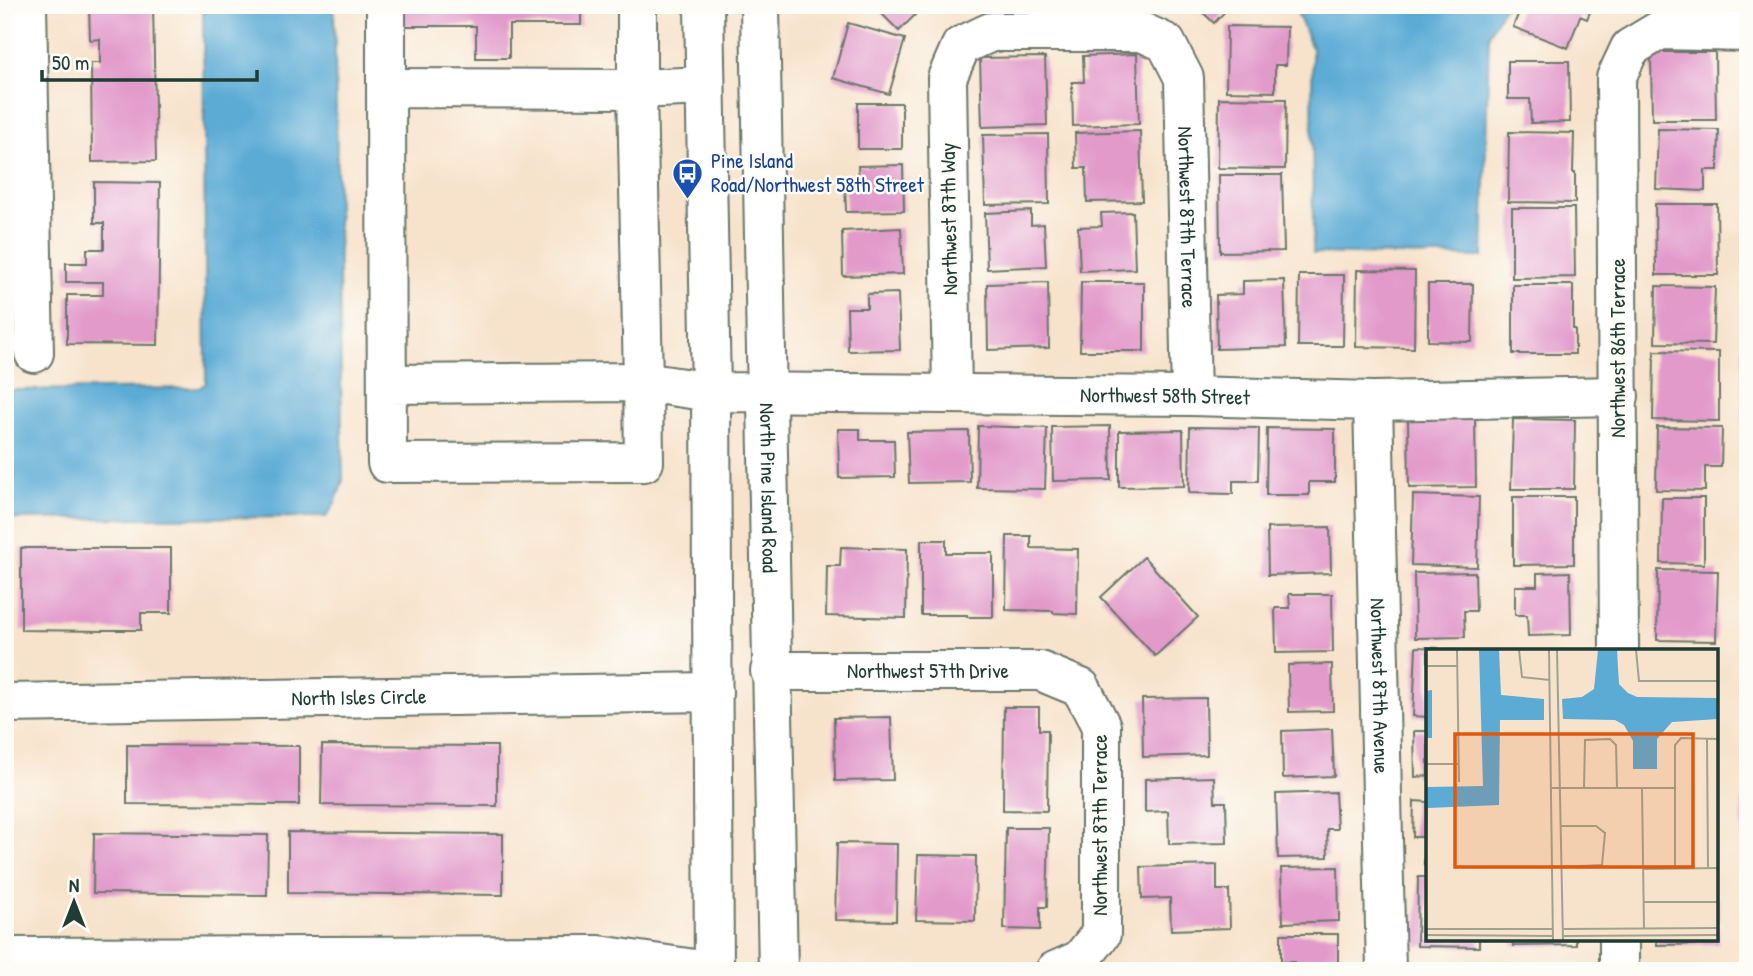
<svg xmlns="http://www.w3.org/2000/svg" width="1753" height="976" viewBox="0 0 1753 976" font-family="'Patrick Hand',sans-serif">
  <rect width="100%" height="100%" fill="#fdfcf7"/>
  <filter id="ink" filterUnits="userSpaceOnUse"><feTurbulence type="fractalNoise" baseFrequency=".0143" numOctaves="2"/><feDisplacementMap in="SourceGraphic" scale="14" xChannelSelector="R" yChannelSelector="G"/><feConvolveMatrix kernelMatrix="1 2 1 2 8 2 1 2 1" color-interpolation-filters="sRGB"/></filter>
  <filter id="wash" filterUnits="userSpaceOnUse"><feTurbulence type="fractalNoise" baseFrequency=".00686" numOctaves="4" result="noise"/><feDisplacementMap in="SourceGraphic" scale="28" xChannelSelector="R" yChannelSelector="G"/><feGaussianBlur stdDeviation="1.57" result="paint"/><feColorMatrix in="noise" values="0 0 0 0 0 0 0 0 0 0 0 0 0 0 0 0 0 1.4 0 .05"/><feComposite in="paint" operator="in"/></filter>
  <g filter="url(#wash)">
    <rect width="100%" height="100%" fill="#f7e3cc"/>
    <g fill="#5babd5" stroke="#3d7484" stroke-width="2">
      <polygon points="203,5 334,5 343,481 335,503 326,517 5,519 5,390 199,388 206,383"/>
      <polygon points="1294,5 1505,5 1489,34 1483,257 1313,253 1312,48"/>
    </g>
    <g id="blocks">
      <g fill="#e29acb">
        <polygon points="89,5 153,5 156,161 92,162 91,63 100,63 100,39 90,40"/>
        <polygon points="394,5 581,5 581,25 509,25 509,58 476,58 476,26 394,26"/>
        <polygon points="873,5 925,5 899,31"/>
        <polygon points="1195,5 1231,5 1214,23"/>
        <polygon points="1522,5 1593,5 1587,19 1580,16 1568,48 1513,27"/>
        <polygon points="848,23 905,39 889,94 833,78"/>
        <polygon points="1227,26 1287,27 1286,65 1275,65 1275,92 1226,91"/>
        <rect x="1744" y="50" width="4" height="22"/>
        <polygon points="1651,52 1715,52 1716,120 1652,120"/>
        <polygon points="1137,54 1139,124 1073,126 1072,82 1084,82 1083,56"/>
        <polygon points="1045,57 1047,125 982,127 980,58"/>
        <polygon points="1508,61 1569,61 1570,122 1531,123 1530,99 1508,99"/>
        <polygon points="1219,98 1286,99 1285,169 1218,168"/>
        <rect x="858" y="103" width="44" height="46"/>
        <polygon points="1658,129 1719,130 1718,170 1705,170 1705,191 1656,189"/>
        <polygon points="1140,131 1142,201 1087,202 1086,168 1076,168 1075,133"/>
        <polygon points="1509,132 1574,133 1573,173 1575,173 1575,203 1508,202"/>
        <polygon points="1048,134 1049,204 985,205 983,135"/>
        <polygon points="903,165 904,211 846,212 845,182 859,182 858,166"/>
        <polygon points="1219,175 1282,175 1284,251 1220,252"/>
        <polygon points="94,182 160,183 158,345 67,344 67,295 103,295 103,282 66,282 66,263 87,263 87,249 104,249 104,223 94,223"/>
        <polygon points="1655,204 1717,204 1718,275 1656,275"/>
        <polygon points="1512,208 1574,208 1575,277 1512,278"/>
        <polygon points="1031,211 1031,225 1044,224 1046,266 987,269 985,213"/>
        <polygon points="1133,212 1135,269 1080,271 1078,227 1102,226 1101,213"/>
        <polygon points="901,228 903,274 843,276 842,231"/>
        <polygon points="1357,270 1415,271 1414,348 1356,347"/>
        <polygon points="1299,275 1344,275 1343,346 1298,346"/>
        <polygon points="1284,280 1286,347 1217,349 1216,295 1243,294 1243,281"/>
        <polygon points="1048,282 1049,348 988,350 987,284"/>
        <polygon points="1081,282 1144,282 1144,351 1080,351"/>
        <polygon points="1428,284 1473,284 1472,342 1428,341"/>
        <polygon points="1513,285 1573,285 1573,329 1575,329 1575,354 1513,354"/>
        <polygon points="1656,286 1715,287 1713,344 1655,343"/>
        <polygon points="898,293 900,350 848,351 847,308 867,308 867,294"/>
        <polygon points="1742,350 1748,350 1748,421 1743,421"/>
        <polygon points="1654,351 1719,352 1719,421 1653,420"/>
        <polygon points="1475,418 1476,487 1409,488 1408,419"/>
        <polygon points="1513,419 1575,420 1574,489 1511,489"/>
        <polygon points="978,426 1047,428 1045,489 977,488"/>
        <polygon points="1110,426 1111,480 1053,481 1052,427"/>
        <polygon points="1190,427 1259,428 1258,481 1233,481 1233,494 1189,493"/>
        <polygon points="1657,427 1722,428 1721,467 1705,467 1705,491 1656,490"/>
        <polygon points="1267,428 1335,429 1335,482 1309,482 1309,495 1266,495"/>
        <rect x="1744" y="428" width="4" height="42"/>
        <polygon points="838,429 860,429 860,440 894,440 895,477 839,478"/>
        <polygon points="1183,430 1184,486 1119,487 1119,431"/>
        <polygon points="969,431 970,482 909,483 907,432"/>
        <polygon points="1413,495 1479,497 1477,567 1411,565"/>
        <polygon points="1513,497 1574,497 1574,564 1513,565"/>
        <polygon points="1662,498 1704,498 1704,564 1661,563"/>
        <polygon points="1330,527 1331,573 1268,575 1267,528"/>
        <polygon points="1007,536 1031,536 1031,548 1078,549 1077,614 1053,613 1053,611 1006,610"/>
        <polygon points="921,540 946,540 946,553 993,553 993,617 967,617 967,615 921,615"/>
        <polygon points="841,547 907,549 906,618 826,616 827,566 840,566"/>
        <polygon points="21,548 171,548 171,613 141,613 141,630 103,630 103,631 21,630"/>
        <polygon points="1144,557 1198,617 1155,656 1101,597"/>
        <polygon points="1658,570 1718,571 1716,641 1657,640"/>
        <polygon points="1475,572 1476,611 1464,611 1465,637 1415,638 1414,573"/>
        <polygon points="1570,572 1571,635 1528,636 1527,615 1515,615 1515,586 1537,586 1537,573"/>
        <polygon points="1289,594 1332,594 1333,652 1276,653 1275,608 1290,608"/>
        <polygon points="1416,647 1438,648 1438,650 1428,650 1428,717 1413,716"/>
        <polygon points="1332,664 1333,711 1289,712 1288,665"/>
        <polygon points="1206,698 1207,755 1143,757 1142,699"/>
        <polygon points="1004,707 1039,707 1039,730 1048,730 1047,811 1003,810"/>
        <polygon points="891,717 893,780 835,781 834,718"/>
        <polygon points="1332,729 1334,776 1283,778 1282,731"/>
        <polygon points="1414,731 1428,731 1428,776 1415,777"/>
        <polygon points="127,745 299,746 299,805 127,804"/>
        <polygon points="322,745 497,746 497,806 321,805"/>
        <polygon points="1214,777 1215,802 1226,802 1227,843 1169,844 1168,811 1145,812 1145,779"/>
        <polygon points="1335,792 1337,829 1327,829 1328,857 1278,858 1276,794"/>
        <polygon points="1748,798 1748,866 1743,867 1742,799"/>
        <polygon points="1414,801 1428,802 1428,864 1424,864 1425,837 1413,837"/>
        <polygon points="1006,828 1049,828 1047,907 1040,907 1040,930 1004,929"/>
        <polygon points="288,832 503,834 503,895 288,893"/>
        <polygon points="94,833 268,835 267,895 93,893"/>
        <polygon points="837,843 897,844 896,921 835,920"/>
        <polygon points="918,855 976,856 975,921 916,920"/>
        <polygon points="1217,865 1217,890 1229,890 1230,928 1171,930 1170,898 1142,899 1141,867"/>
        <polygon points="1338,867 1339,921 1283,923 1281,868"/>
        <polygon points="1418,877 1428,877 1428,939 1479,939 1479,947 1417,946"/>
        <polygon points="1716,899 1719,899 1719,944 1657,945 1657,939 1716,939"/>
        <polygon points="1281,934 1338,934 1338,971 1294,971 1294,962 1281,962"/>
        <polygon points="1512,939 1576,939 1576,945 1513,946"/>
        <polygon points="1162,965 1177,970 1177,971 1160,971"/>
      </g>
    </g>
  </g>
  <g filter="url(#ink)">
    <use href="#blocks" fill-opacity="0" stroke="#6b7769" stroke-width="2"/>
    <g fill="none" stroke-linecap="round" stroke-linejoin="round">
      <defs>
        <g id="minor">
          <polyline points="27,5 34,353"/>
          <polyline points="386,8 386,88"/>
          <path id="s1" d="M705,86L637,89L643,382L711,392L1191,396L1373,401L1619,396"/>
          <polyline points="387,384 643,382 644,462 387,463 386,88 637,89 637,5"/>
          <path id="s2" d="M952,394L947,78L961,46L991,32H1142L1166,43L1184,78L1191,396"/>
          <path id="s3" d="M1373,401L1386,971"/>
          <polyline points="1619,650 1616,78 1630,48 1660,30 1748,32"/>
          <path id="s4" d="M770,671H1040L1081,688L1101,726V934L1080,960L1055,971"/>
          <path id="s5" d="M5,703L713,692"/>
          <polyline points="1619,939 1619,971"/>
          <polyline points="5,957 599,955 708,971"/>
        </g>
        <g id="major">
          <polyline points="704,5 711,392 714,971"/>
          <path id="s6" d="M760,5C766,327 770,649 778,971"/>
        </g>
      </defs>
      <use href="#minor" stroke="#6b7769" stroke-width="42"/>
      <use href="#major" stroke="#6b7769" stroke-width="42"/>
      <use href="#minor" stroke="#fff" stroke-width="38"/>
      <use href="#major" stroke="#fff" stroke-width="38"/>
    </g>
  </g>
  <defs>
    <symbol id="bus-pin" viewBox="-11 -11 22 30"><path d="M0 17L-7.5 6A9.5 9.5 0 1 1 7.5 6Z" fill="#1a4fb4" stroke="#fdfcf7"/><path d="M-5-6H5V4H4V6H2V4H-2V6H-4V4H-5ZM-3.5-4V0h7V-4ZM-3.5 1.2v1.5H-2V1.2ZM2 1.2v1.5H3.5V1.2Z" fill="#fff"/></symbol>
  </defs>
  <g fill-rule="evenodd">
    <use href="#bus-pin" x="670" y="156" width="35" height="47"/>
  </g>
  <g text-anchor="middle" stroke-width="5" stroke-linejoin="round" paint-order="stroke">
    <g font-size="21" fill="#164399" stroke="#fdfcf7" text-anchor="start">
      <text x="711" y="168">Pine Island<tspan x="711" dy="24">Road/Northwest 58th Street</tspan></text>
    </g>
    <g font-size="21" fill="#1f3d34" stroke="#fdfcf7">
      <text dy="7" stroke="none"><textPath href="#s2" startOffset="740">Northwest 87th Terrace</textPath></text>
      <text transform="translate(949 219) rotate(-91)" y="7">Northwest 87th Way</text>
      <text transform="translate(1618 348) rotate(-90)" y="7">Northwest 86th Terrace</text>
      <text dy="7" stroke="none"><textPath href="#s1" startOffset="884">Northwest 58th Street</textPath></text>
      <text dy="7" stroke="none"><textPath href="#s6" startOffset="483">North Pine Island Road</textPath></text>
      <text dy="7" stroke="none"><textPath href="#s4" startOffset="158">Northwest 57th Drive</textPath></text>
      <text dy="7" stroke="none"><textPath href="#s3" startOffset="285">Northwest 87th Avenue</textPath></text>
      <text dy="7" stroke="none"><textPath href="#s5" startOffset="354">North Isles Circle</textPath></text>
      <text transform="translate(1100 825) rotate(-90)" y="7">Northwest 87th Terrace</text>
    </g>
  </g>
  <g transform="translate(1426 649)">
    <rect width="292" height="292" fill="#f7e3cc"/>
    <path d="M53,1H73L75,46L118,50V71H74L73,156L2,159L0,230V138L57,137ZM172,1H191L193,35L202,44L211,48L292,49V70L246,73L231,90V120H207V92L198,76L189,71L137,70L136,50L156,48L168,40ZM6,41V89H0V42Z" fill="#5babd5"/>
    <path fill="none" stroke="#a1a18f" stroke-width="2" d="M31,1L33,133M93,1L96,28L124,31M123,1L127,292M131,1L137,292M210,1L213,32H293M0,17H31M281,90L282,219M0,115H33M125,139H249M158,139L159,91L184,90L190,96L191,139M216,140L218,280M134,177H170L179,184L176,216L135,218M249,219V96L255,89L293,90M217,220L293,219M218,253H293M0,280H127M137,280L293,279M0,286L127,287M137,287L293,286"/>
    <path fill="#de580e" fill-opacity="0.15" stroke="#de580e" stroke-width="3.5" d="M29,85H267V218H29Z"/>
    <rect width="292" height="292" fill="none" stroke="#1f3d34" stroke-width="3.5"/>
  </g>
  <rect width="1753" height="976" fill="none" stroke="#fdfcf7" stroke-width="28"/>
  <g transform="translate(74 902)" stroke="#fdfcf7" stroke-width="5" paint-order="stroke">
  <path d="M0-5L12 26L0 18L-12 26Z" fill="#1f3d34"/>
  <text y="-10" font-size="19" font-weight="bold" text-anchor="middle" fill="#1f3d34">N</text>
  </g>
  <path d="M42 70v10h215v-10" fill="none" stroke="#1f3d34" stroke-width="3.5"/>
  <text x="52" y="70" font-size="21" fill="#1f3d34" stroke="#fdfcf7" stroke-width="5" paint-order="stroke">50 m</text>
</svg>
